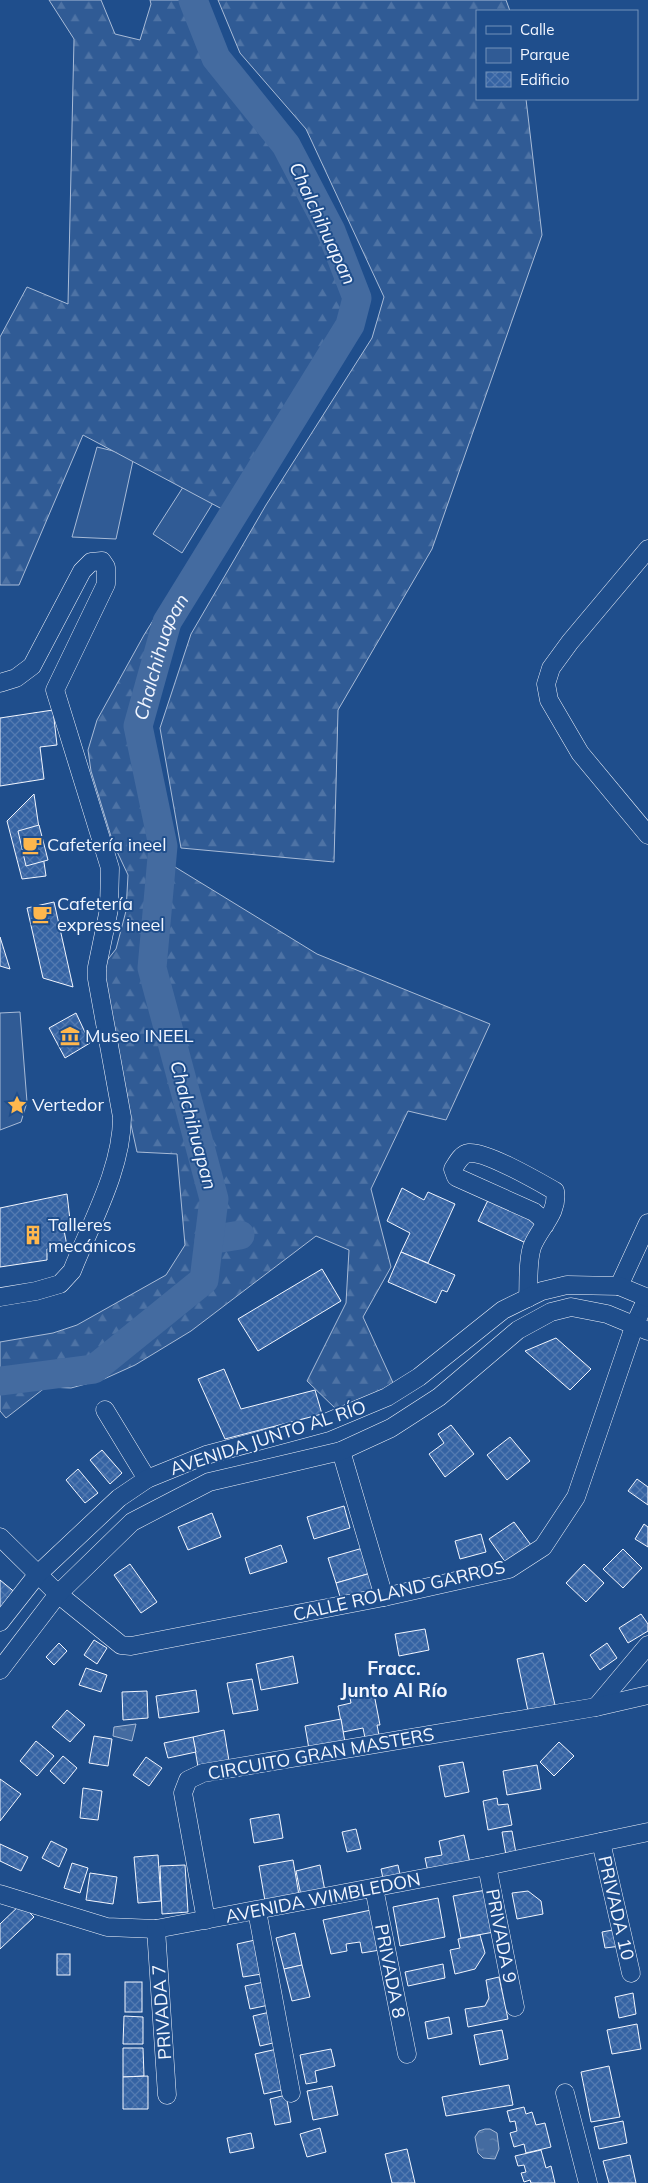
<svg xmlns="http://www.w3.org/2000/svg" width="648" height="2183" viewBox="0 0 648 2183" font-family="Mulish,sans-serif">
  <defs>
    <pattern id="forest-firs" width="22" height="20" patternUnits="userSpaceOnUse" patternTransform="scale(1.25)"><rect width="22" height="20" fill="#305b95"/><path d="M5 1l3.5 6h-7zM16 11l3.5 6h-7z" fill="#4e73a5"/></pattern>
    <pattern id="water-ripples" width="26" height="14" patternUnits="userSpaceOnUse" patternTransform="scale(1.25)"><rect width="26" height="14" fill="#446ba0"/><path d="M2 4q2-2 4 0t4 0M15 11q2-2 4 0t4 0" fill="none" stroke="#5f81ae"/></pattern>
    <pattern id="building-cross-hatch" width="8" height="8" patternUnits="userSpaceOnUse" patternTransform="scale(1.25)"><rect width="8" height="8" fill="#3563a3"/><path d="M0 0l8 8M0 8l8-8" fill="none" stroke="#537ab1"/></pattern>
  </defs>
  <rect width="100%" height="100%" fill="#1f4e8c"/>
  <g fill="#305b95" stroke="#a8bbd7">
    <polygon points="97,447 134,456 116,539 72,537"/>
    <polygon points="187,481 216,498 182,553 153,534"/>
    <polygon points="20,1012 27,1102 21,1122 0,1130 0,1013"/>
  </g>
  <g fill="url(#forest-firs)" stroke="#a8bbd7">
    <polygon points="49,0 101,0 115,34 140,40 151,4 150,0 193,0 216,58 234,90 286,145 305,172 320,201 357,298 348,330 327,367 204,570 147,704 137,747 137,773 148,827 149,851 317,954 490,1024 446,1120 408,1111 371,1189 391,1267 363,1317 395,1387 336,1409 307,1381 346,1303 349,1250 316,1236 191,1331 135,1365 104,1379 71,1388 46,1387 6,1418 0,1411 0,1342 53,1333 77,1325 166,1275 185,1245 177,1154 137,1152 102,992 101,968 116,949 126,911 128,875 113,843 91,771 88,750 97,720 144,635 222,509 83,435 19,585 0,585 0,337 27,287 68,304 74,39"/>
    <polygon points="218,0 506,0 510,11 477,11 477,99 526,99 542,235 432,549 338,710 334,862 181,848 160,728 191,634 266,505 372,338 384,297 306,129 240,53"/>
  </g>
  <g fill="url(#water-ripples)" stroke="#a8bbd7">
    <polygon points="136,1724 132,1741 113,1736 114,1727"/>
    <polygon points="485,2129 490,2129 497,2133 499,2149 495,2159 483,2158 478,2153 475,2137 479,2131"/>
  </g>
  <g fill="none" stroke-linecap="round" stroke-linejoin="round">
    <g stroke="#446ba0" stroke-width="29">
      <polyline points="209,1240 240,1235"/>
      <path id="s1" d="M0,1381L94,1369L204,1280L214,1199L152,968L163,846L138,726L167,622L350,325L357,298L331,231L286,145L216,58L193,0"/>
    </g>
  </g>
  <g fill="url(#building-cross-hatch)" stroke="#f2f6ff">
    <polygon points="53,710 57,745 40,747 44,779 0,786 0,718"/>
    <polygon points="34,794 46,876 22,879 7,821"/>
    <polygon points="39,825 48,860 26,866 18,831"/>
    <polygon points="54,902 73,987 43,978 27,908"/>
    <polygon points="0,937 10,969 0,966"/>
    <polygon points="76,1013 90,1043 65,1058 49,1028"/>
    <polygon points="402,1188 424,1200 428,1192 455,1204 428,1263 401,1252 410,1233 387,1221"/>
    <polygon points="67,1194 70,1220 63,1225 67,1246 47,1249 47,1260 0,1267 0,1208"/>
    <polygon points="488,1200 536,1221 526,1243 478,1221"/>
    <polygon points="401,1252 455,1275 447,1292 442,1290 436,1303 388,1282"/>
    <polygon points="322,1269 341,1301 258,1351 238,1319"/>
    <polygon points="556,1338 591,1369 570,1390 525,1351"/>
    <polygon points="224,1369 241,1409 315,1390 322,1414 225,1439 198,1379"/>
    <polygon points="451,1425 474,1454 445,1477 429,1454 444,1443 438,1434"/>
    <polygon points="510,1437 530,1461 507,1480 487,1455"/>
    <polygon points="102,1450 122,1473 110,1484 90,1460"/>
    <polygon points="78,1469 98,1493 85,1503 66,1480"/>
    <polygon points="637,1479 648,1487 648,1505 628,1491"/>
    <polygon points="344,1506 350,1528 314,1539 307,1517"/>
    <polygon points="212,1513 221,1537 188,1550 178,1527"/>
    <polygon points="514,1522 531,1545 506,1563 489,1539"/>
    <polygon points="644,1524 648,1527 648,1547 635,1539"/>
    <polygon points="481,1534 486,1552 460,1559 455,1541"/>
    <polygon points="281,1545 287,1562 250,1574 245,1558"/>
    <polygon points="363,1548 371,1573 336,1583 328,1558"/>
    <polygon points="623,1549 642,1568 623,1588 603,1569"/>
    <polygon points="130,1564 157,1602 141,1613 114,1575"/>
    <polygon points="584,1564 604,1583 586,1602 566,1583"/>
    <polygon points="371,1573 376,1590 341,1600 336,1583"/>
    <polygon points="0,1580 17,1594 4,1610 0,1607"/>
    <polygon points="641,1614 648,1624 648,1631 628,1643 619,1628"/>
    <polygon points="425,1629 429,1650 399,1656 395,1634"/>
    <polygon points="94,1640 107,1648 97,1664 84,1655"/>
    <polygon points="59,1643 67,1651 54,1665 46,1657"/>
    <polygon points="607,1643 617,1658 600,1670 590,1655"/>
    <polygon points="543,1653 555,1705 528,1711 517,1659"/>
    <polygon points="293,1656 298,1683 261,1690 256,1664"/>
    <polygon points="86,1668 107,1675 101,1692 79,1685"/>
    <polygon points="252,1679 258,1710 233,1714 227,1683"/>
    <polygon points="196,1690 199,1712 159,1718 156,1696"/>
    <polygon points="147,1691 148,1718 123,1720 122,1692"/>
    <polygon points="374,1694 380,1725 377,1725 380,1740 366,1743 363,1728 343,1732 338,1706 351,1703 350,1698"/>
    <polygon points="67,1710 85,1725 70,1742 52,1727"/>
    <polygon points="341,1719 346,1748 310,1755 305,1726"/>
    <polygon points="224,1730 229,1761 198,1767 193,1737"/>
    <polygon points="94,1736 112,1739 108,1766 89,1763"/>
    <polygon points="193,1737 196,1752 168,1758 164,1743"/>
    <polygon points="36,1741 54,1756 37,1776 20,1761"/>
    <polygon points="559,1742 574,1756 554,1776 540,1762"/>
    <polygon points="63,1756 77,1768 64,1784 50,1771"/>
    <polygon points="146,1757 162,1768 149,1786 133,1775"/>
    <polygon points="463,1762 469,1792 445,1797 439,1766"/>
    <polygon points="537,1765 541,1789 507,1795 503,1771"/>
    <polygon points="0,1779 21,1794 0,1821"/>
    <polygon points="83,1788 102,1791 98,1820 80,1818"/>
    <polygon points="497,1798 498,1805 508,1804 512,1825 488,1830 483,1801"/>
    <polygon points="279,1814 283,1838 254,1843 250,1819"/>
    <polygon points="356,1829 361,1849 347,1852 342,1832"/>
    <polygon points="512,1831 517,1859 507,1861 502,1832"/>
    <polygon points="464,1835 471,1868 429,1877 425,1858 442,1855 439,1841"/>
    <polygon points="51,1841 67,1849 59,1867 42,1858"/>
    <polygon points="0,1844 28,1857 21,1871 0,1861"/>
    <polygon points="158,1855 161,1901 138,1903 134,1857"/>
    <polygon points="293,1860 300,1901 266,1907 259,1866"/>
    <polygon points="72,1863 88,1868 80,1893 64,1888"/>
    <polygon points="185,1865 188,1912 162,1914 160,1866"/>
    <polygon points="320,1865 325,1891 301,1896 296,1871"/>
    <polygon points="398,1865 401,1879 384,1883 381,1869"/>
    <polygon points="90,1873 117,1877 113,1904 86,1900"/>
    <polygon points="486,1890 494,1932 461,1938 453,1896"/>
    <polygon points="528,1891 541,1901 543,1914 517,1919 512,1893"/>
    <polygon points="438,1898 445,1937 400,1946 393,1907"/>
    <polygon points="21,1904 34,1917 0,1949 0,1924"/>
    <polygon points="371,1910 380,1950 362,1953 360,1942 346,1944 347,1951 331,1954 323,1920"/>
    <polygon points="618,1929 621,1946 605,1948 602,1932"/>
    <polygon points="295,1933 302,1965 284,1969 276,1938"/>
    <polygon points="480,1935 485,1953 475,1969 455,1974 450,1950 460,1948 458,1939"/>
    <polygon points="255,1940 262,1974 243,1977 237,1944"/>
    <rect x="57" y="1954" width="13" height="21"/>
    <polygon points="443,1964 445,1978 408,1986 405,1972"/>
    <polygon points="302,1965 310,1997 292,2001 284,1969"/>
    <polygon points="499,1977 508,2019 468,2027 465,2009 485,2006 489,1998 486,1980"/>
    <rect x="125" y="1982" width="17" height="30"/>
    <polygon points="264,1982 269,2005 250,2009 245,1986"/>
    <polygon points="633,1993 636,2014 619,2018 615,1997"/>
    <polygon points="270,2012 277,2042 260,2046 253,2016"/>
    <polygon points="124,2016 143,2017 143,2044 123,2044"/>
    <polygon points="449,2017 452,2034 428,2039 425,2022"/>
    <polygon points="637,2024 641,2049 612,2054 607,2030"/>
    <polygon points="502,2030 508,2059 480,2065 474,2035"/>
    <polygon points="123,2048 143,2048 144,2076 123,2077"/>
    <polygon points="277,2049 286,2089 264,2094 255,2054"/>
    <polygon points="331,2049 335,2066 315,2071 317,2082 306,2084 300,2055"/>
    <polygon points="609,2066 620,2117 591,2122 581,2072"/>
    <polygon points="148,2076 148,2109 123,2109 123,2077"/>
    <polygon points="509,2085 513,2105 446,2116 442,2097"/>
    <polygon points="332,2086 338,2115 313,2120 307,2091"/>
    <polygon points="286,2095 291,2122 275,2125 270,2099"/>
    <polygon points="524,2107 526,2114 532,2112 536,2125 545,2123 551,2147 526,2153 524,2144 514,2147 510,2133 517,2131 515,2121 510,2122 507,2111"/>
    <polygon points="623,2121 627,2143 599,2149 594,2127"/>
    <polygon points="320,2128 326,2152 307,2157 300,2134"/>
    <polygon points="251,2133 254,2148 230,2153 227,2138"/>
    <polygon points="407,2149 415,2183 392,2183 385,2154"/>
    <polygon points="541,2150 546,2168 551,2166 555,2183 531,2183 530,2180 524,2182 521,2173 526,2172 524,2165 518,2166 515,2156"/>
    <polygon points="630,2155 636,2183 609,2183 603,2161"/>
  </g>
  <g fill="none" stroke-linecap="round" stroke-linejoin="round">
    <defs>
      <g id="minor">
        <polyline points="648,549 570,642 551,668 546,684 549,700 580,753 648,835"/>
        <path d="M0,683L16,678L32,666L82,571L91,562L102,561L106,567V584L55,690L110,868L109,909L97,967V979L122,1117C122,1169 91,1223 72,1271L60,1284L36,1291L0,1297"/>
        <polyline points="619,1286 648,1223"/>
        <path d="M528,1298C529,1282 527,1263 532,1247C539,1228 559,1213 555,1191C539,1182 486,1151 469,1153C461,1154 457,1163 453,1169L456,1177L534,1212L541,1218L545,1225"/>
        <polyline points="105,1410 147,1479"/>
        <polyline points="341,1451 384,1597"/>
        <polyline points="0,1537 58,1594 121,1645 131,1646 384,1597 509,1569 543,1547 576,1497 635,1324 647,1298"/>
        <polyline points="0,1622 37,1575 119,1498 147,1479 206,1455 325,1423 387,1397 419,1377 503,1310 542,1291 567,1285 619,1286 648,1298"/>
        <polyline points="0,1670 58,1594 132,1522 209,1482 341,1451 391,1428 439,1397 518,1330 551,1312 571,1307 607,1314 648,1331"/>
        <polyline points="596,1707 648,1645"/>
        <polyline points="601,1842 631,1973"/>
        <polyline points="487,1866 515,2007"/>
        <polyline points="374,1888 407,2054"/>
        <polyline points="0,1894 107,1927 156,1929 487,1866 648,1832"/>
        <polyline points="257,1911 291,2093"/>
        <polyline points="206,1920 183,1793 188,1780 203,1773 596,1707 648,1695"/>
        <polyline points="156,1929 167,2095"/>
        <polyline points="565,2093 588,2183"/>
      </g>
    </defs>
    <use href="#minor" stroke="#f2f6ff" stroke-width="19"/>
    <use href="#minor" stroke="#1f4e8c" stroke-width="18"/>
  </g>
  <defs>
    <symbol id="cafe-bare" viewBox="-9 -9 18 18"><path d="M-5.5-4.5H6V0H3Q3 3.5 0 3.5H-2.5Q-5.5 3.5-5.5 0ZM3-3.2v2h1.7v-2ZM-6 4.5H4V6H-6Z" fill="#ffb74d" stroke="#1f4e8c" stroke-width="2.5" paint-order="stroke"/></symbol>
    <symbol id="museum-bare" viewBox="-9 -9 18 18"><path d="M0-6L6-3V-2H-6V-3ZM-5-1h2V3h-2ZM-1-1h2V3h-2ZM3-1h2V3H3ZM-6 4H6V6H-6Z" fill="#ffb74d" stroke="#1f4e8c" stroke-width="2.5" paint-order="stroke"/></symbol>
    <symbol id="sight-bare" viewBox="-9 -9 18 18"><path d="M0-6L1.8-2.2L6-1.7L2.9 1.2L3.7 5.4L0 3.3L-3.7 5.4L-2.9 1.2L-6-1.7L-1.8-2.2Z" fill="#ffb74d" stroke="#1f4e8c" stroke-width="2.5" paint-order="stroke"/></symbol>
    <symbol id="building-bare" viewBox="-9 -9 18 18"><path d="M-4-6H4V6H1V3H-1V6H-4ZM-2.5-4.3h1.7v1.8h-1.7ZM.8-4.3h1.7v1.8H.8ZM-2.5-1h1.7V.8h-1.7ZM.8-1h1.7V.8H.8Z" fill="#ffb74d" stroke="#1f4e8c" stroke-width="2.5" paint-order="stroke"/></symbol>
  </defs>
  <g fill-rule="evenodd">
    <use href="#cafe-bare" x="18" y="831" width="28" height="28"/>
    <use href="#cafe-bare" x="28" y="900" width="28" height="28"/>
    <use href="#museum-bare" x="56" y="1022" width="28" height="28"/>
    <use href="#sight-bare" x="3" y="1091" width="28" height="28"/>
    <use href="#building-bare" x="19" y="1221" width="28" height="28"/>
  </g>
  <g text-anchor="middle" stroke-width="4" stroke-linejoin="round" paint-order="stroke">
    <g font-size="18" fill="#f2f6ff" stroke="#1f4e8c" text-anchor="start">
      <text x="47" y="851">Cafetería ineel</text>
      <text x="57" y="910">Cafetería<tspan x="57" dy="21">express ineel</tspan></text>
      <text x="85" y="1042">Museo INEEL</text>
      <text x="32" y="1111">Vertedor</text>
      <text x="48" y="1231">Talleres<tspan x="48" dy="21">mecánicos</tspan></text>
    </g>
    <g font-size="18" fill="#f2f6ff" stroke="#1f4e8c">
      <text transform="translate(268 1438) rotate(-18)" y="6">AVENIDA JUNTO AL RÍO</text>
      <text transform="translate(399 1591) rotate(-13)" y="6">CALLE ROLAND GARROS</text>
      <text transform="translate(321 1754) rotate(-10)" y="6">CIRCUITO GRAN MASTERS</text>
      <text transform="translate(323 1898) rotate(-11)" y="6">AVENIDA WIMBLEDON</text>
      <text transform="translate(616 1908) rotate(77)" y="6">PRIVADA 10</text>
      <text transform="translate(501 1936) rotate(79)" y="6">PRIVADA 9</text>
      <text transform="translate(390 1971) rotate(79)" y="6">PRIVADA 8</text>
      <text transform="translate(162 2012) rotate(-94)" y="6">PRIVADA 7</text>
    </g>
    <g font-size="19" font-style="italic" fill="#f2f6ff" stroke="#1f4e8c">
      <text transform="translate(323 223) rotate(65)" y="7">Chalchihuapan</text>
      <text dy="7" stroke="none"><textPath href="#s1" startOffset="875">Chalchihuapan</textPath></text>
      <text transform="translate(194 1125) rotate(75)" y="7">Chalchihuapan</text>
    </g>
    <g font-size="19" font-weight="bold" fill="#f2f6ff" stroke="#1f4e8c">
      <text x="394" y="1675">Fracc.<tspan x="394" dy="22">Junto Al Río</tspan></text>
    </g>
  </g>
  <rect x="476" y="10" width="162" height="90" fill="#1f4e8c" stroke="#7391ba"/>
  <rect x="486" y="26" width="25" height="8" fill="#1f4e8c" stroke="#7391ba"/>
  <text x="520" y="35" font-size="15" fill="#f2f6ff">Calle</text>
  <rect x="486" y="48" width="25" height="15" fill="#305b95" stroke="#7391ba"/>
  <text x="520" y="60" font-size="15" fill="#f2f6ff">Parque</text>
  <rect x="486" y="72" width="25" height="15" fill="url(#building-cross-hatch)" stroke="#7391ba"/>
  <text x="520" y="85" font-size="15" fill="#f2f6ff">Edificio</text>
</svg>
